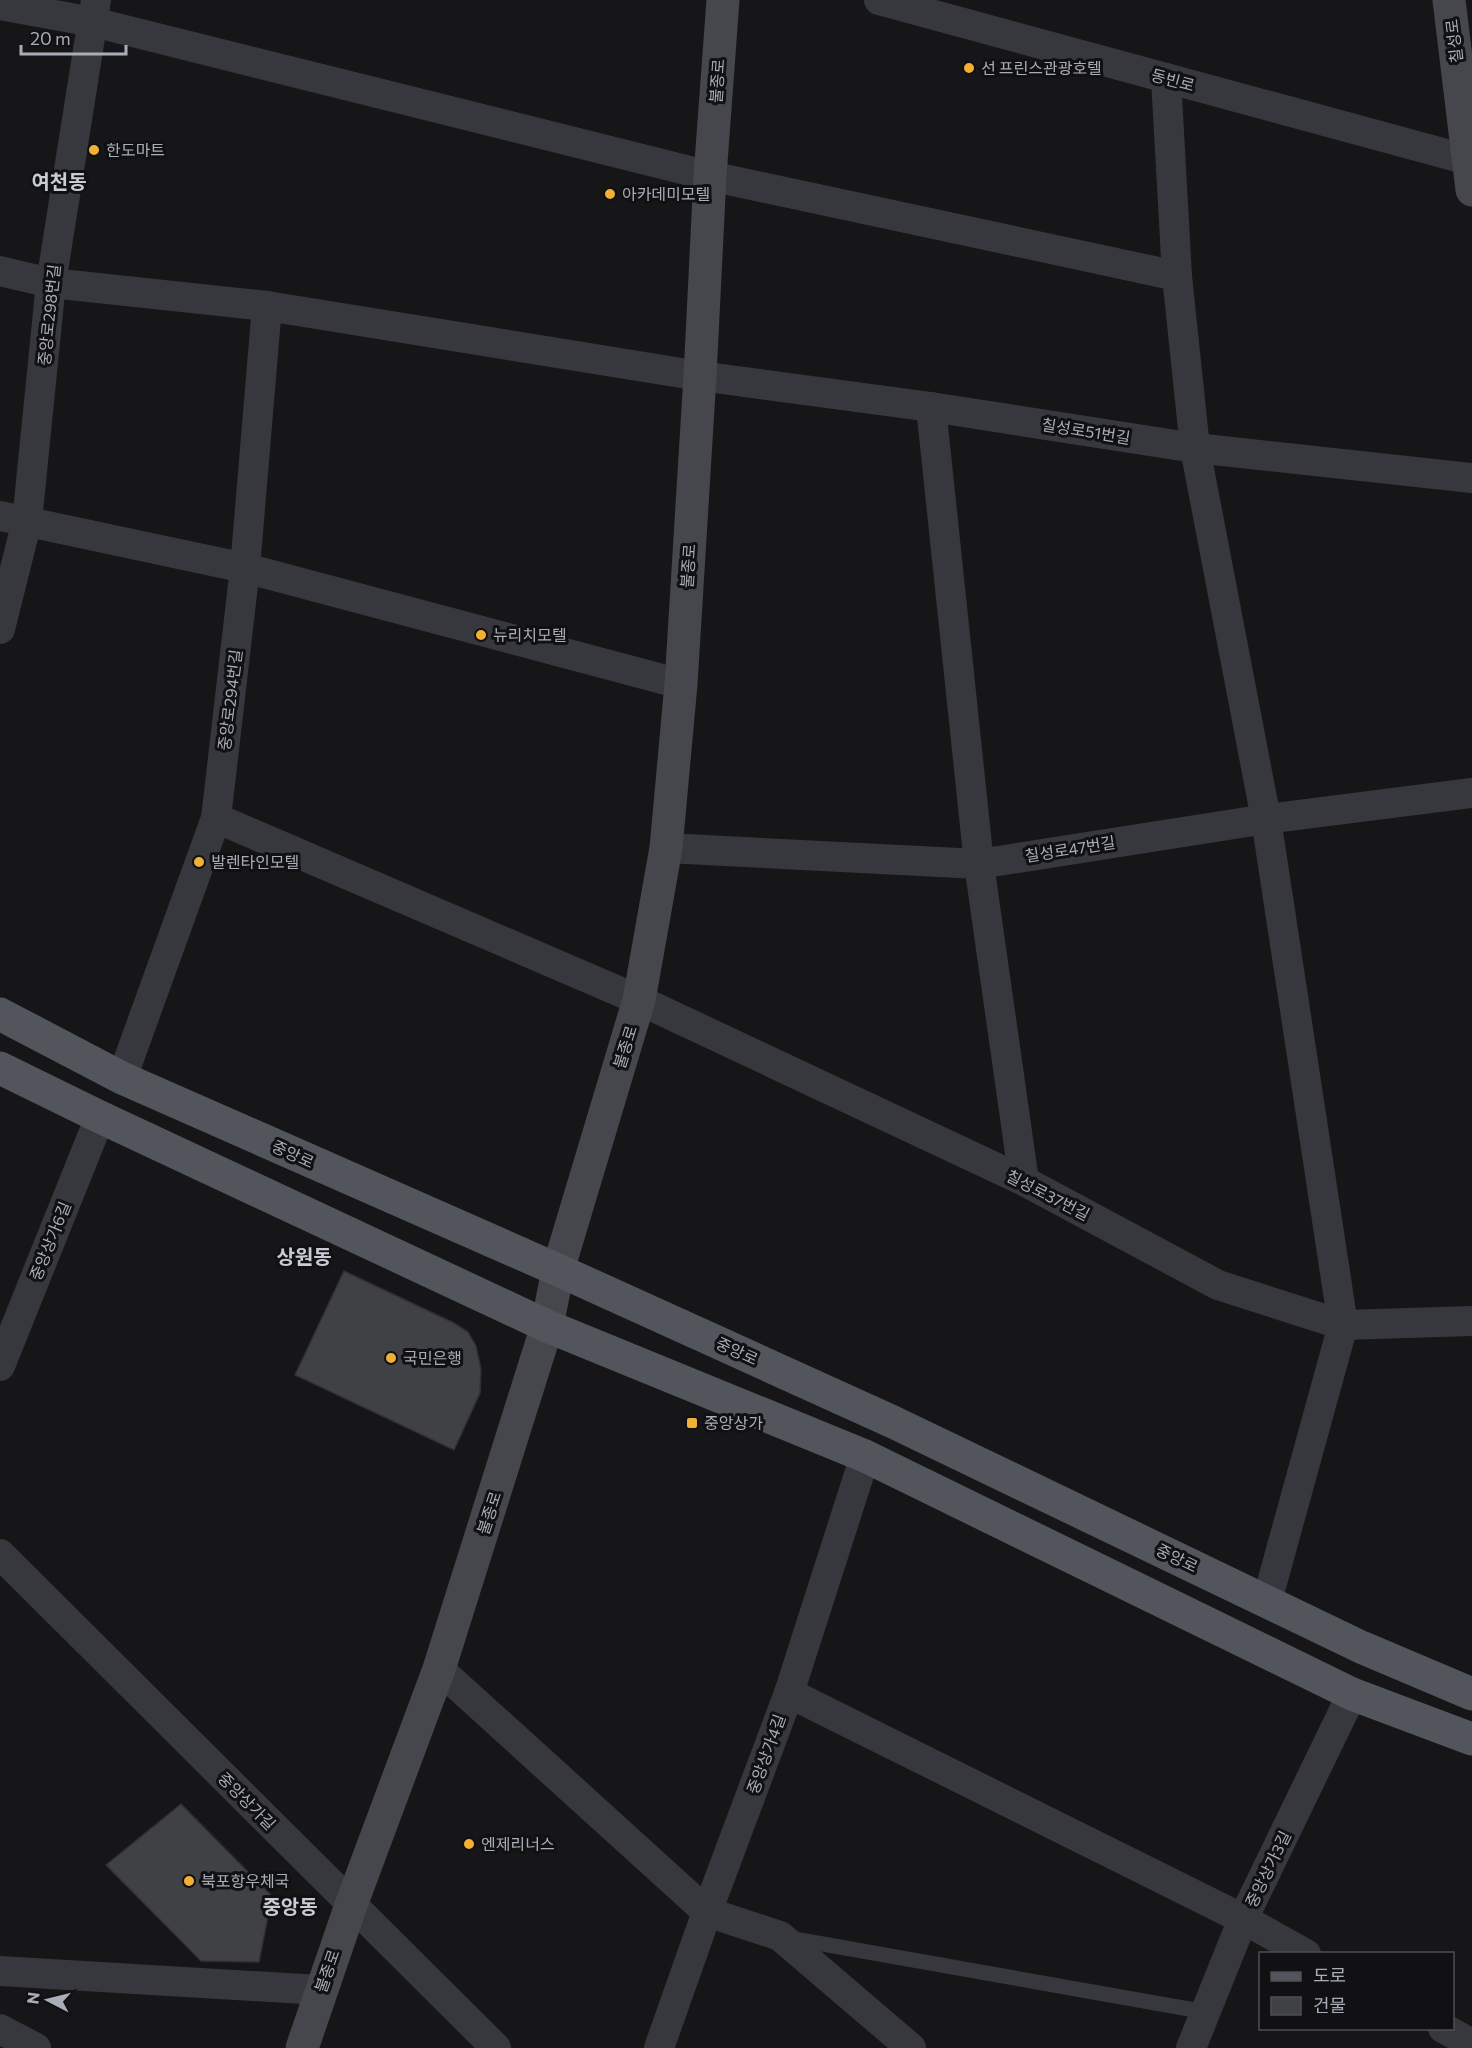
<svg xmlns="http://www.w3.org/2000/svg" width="1472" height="2048" viewBox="0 0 1472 2048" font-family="Commissioner,'Noto Sans KR',sans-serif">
  <rect width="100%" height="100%" fill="#161618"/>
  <g fill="#404145" stroke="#303034" stroke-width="1.5">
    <polygon points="344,1271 454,1323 468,1332 476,1346 481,1369 480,1393 454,1450 295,1375"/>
    <polygon points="181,1804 272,1896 259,1962 201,1961 106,1865"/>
  </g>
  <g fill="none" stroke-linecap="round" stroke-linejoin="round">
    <polyline stroke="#37383d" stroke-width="15" points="789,1938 1206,2012"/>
    <g stroke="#37383d" stroke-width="30">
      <polyline points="879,0 1472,161"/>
      <polyline points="0,5 93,22 710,176 1177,276"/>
      <polyline points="1166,78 1177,276 1195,448 1266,819 1343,1325 1267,1601"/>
      <polyline points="0,271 51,283 267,306 700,376 931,407 1195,448 1472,478"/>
      <polyline points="931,407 979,864 1024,1181"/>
      <polyline points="0,516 245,568 681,684"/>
      <polyline points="0,629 27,521 51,283 96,0"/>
      <polyline points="216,818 639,1000 1024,1181 1218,1285 1343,1325 1472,1321"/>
      <polyline points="666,848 979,864 1266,819 1472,793"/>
      <polyline points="122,1078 216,818 245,568 267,306"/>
      <polyline points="0,1366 100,1117"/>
      <polyline points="0,1554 496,2048"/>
      <polyline points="439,1669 707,1912 780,1936 911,2048"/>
      <polyline points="789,1693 1243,1919 1306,1954"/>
      <polyline points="0,1971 321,1990"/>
      <polyline points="1443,2028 1472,2044"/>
      <polyline points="0,2029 36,2048"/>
      <polyline points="659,2048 707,1912 789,1693 865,1456"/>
      <polyline points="1191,2048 1243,1919 1352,1694"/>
    </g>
    <g stroke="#45474d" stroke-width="33">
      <polyline points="1449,0 1472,190"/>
      <polyline points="302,2048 351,1905 439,1669 547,1326 558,1270 639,1000 666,848 681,684 700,376 710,176 723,0"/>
    </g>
    <g stroke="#53555c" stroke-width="33">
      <polyline points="0,1014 122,1078 558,1270 893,1422 1361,1647 1472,1694"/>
      <polyline points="0,1068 100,1117 547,1326 865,1456 1352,1694 1472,1739"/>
    </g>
  </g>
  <g fill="#f2b134" stroke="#111113" stroke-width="2">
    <circle cx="969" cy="68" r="6"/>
    <circle cx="94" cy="150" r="6"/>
    <circle cx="610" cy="194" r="6"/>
    <circle cx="481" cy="635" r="6"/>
    <circle cx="199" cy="862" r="6"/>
    <circle cx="391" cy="1358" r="6"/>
    <rect x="686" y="1417" width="12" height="12" rx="3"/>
    <circle cx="469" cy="1844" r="6"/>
    <circle cx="189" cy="1881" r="6"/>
  </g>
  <g text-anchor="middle" stroke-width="6" stroke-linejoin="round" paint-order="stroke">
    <g font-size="16" fill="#a8adb8" stroke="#111113">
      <text transform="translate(1454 41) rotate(-97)" y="6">칠성로</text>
      <text transform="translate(1173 80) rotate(15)" y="6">동빈로</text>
      <text transform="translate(717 81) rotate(-86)" y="6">불종로</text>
      <text transform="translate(49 315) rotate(-84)" y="6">중앙로298번길</text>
      <text transform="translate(1086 431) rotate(9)" y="6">칠성로51번길</text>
      <text transform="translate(688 566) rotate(-86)" y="6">불종로</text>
      <text transform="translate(230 700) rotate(-83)" y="6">중앙로294번길</text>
      <text transform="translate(1070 849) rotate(-9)" y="6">칠성로47번길</text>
      <text transform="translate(625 1047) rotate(-73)" y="6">불종로</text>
      <text transform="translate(293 1154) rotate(24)" y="6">중앙로</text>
      <text transform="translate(1048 1195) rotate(27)" y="6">칠성로37번길</text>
      <text transform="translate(50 1241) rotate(-68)" y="6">중앙상가6길</text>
      <text transform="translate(737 1351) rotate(24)" y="6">중앙로</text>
      <text transform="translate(489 1513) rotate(-72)" y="6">불종로</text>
      <text transform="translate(1177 1558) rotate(26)" y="6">중앙로</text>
      <text transform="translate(766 1754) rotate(-70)" y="6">중앙상가4길</text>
      <text transform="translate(247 1801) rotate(45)" y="6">중앙상가길</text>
      <text transform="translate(1268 1869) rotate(-64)" y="6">중앙상가3길</text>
      <text transform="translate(327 1971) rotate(-71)" y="6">불종로</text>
    </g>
    <g font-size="16" fill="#a8adb8" stroke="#111113" text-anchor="start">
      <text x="981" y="74">선 프린스관광호텔</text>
      <text x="106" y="156">한도마트</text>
      <text x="622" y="200">아카데미모텔</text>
      <text x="493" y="641">뉴리치모텔</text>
      <text x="211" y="868">발렌타인모텔</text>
      <text x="403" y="1364">국민은행</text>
      <text x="704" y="1429">중앙상가</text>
      <text x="481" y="1850">엔제리너스</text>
      <text x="201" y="1887">북포항우체국</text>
    </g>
    <g font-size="20" font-weight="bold" fill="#c9ccd4" stroke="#111113">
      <text x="59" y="189">여천동</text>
      <text x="304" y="1264">상원동</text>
      <text x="290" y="1914">중앙동</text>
    </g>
  </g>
  <rect x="1259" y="1952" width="195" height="78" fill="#111113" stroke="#4d4f55" stroke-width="1.5"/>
  <rect x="1271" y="1972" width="30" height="9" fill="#53555c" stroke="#4d4f55" stroke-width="1.5"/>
  <text x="1313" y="1982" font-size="18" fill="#a8adb8">도로</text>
  <rect x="1271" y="1997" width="30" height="18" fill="#404145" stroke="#4d4f55" stroke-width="1.5"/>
  <text x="1313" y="2012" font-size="18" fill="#a8adb8">건물</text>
  <g transform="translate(48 2000) rotate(277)" stroke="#111113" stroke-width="4.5" paint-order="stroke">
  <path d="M0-4.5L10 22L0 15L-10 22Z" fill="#a8adb8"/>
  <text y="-9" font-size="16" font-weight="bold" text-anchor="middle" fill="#a8adb8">N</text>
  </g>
  <path d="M21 45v9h105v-9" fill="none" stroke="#a8adb8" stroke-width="3"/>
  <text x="30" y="45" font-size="18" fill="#a8adb8" stroke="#111113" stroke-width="4.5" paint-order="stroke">20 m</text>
</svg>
